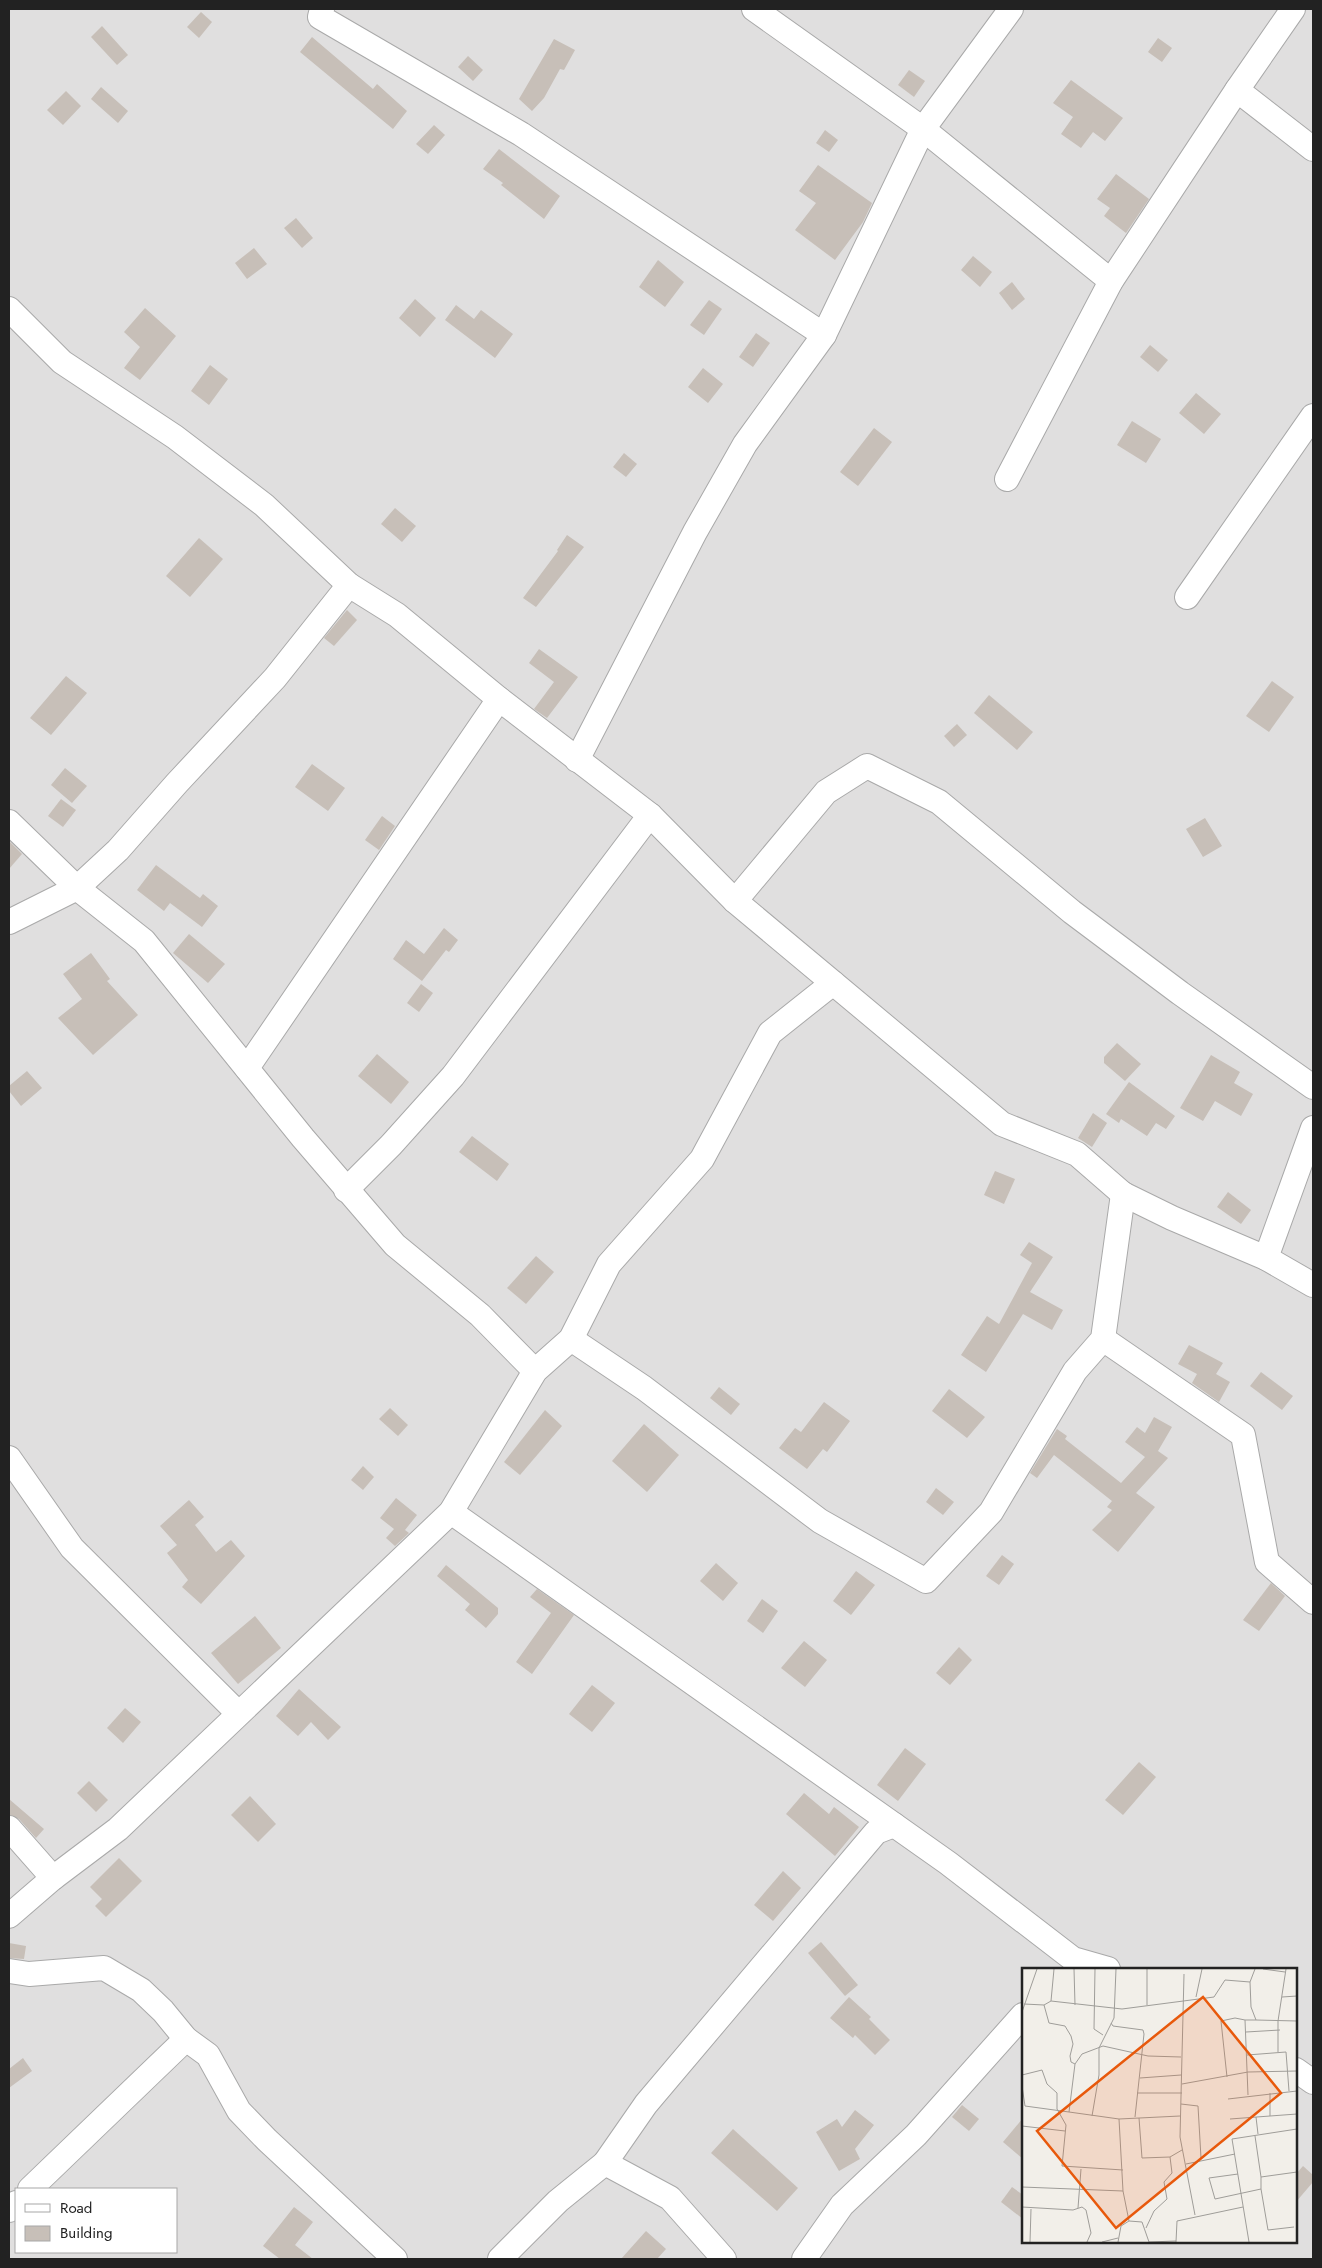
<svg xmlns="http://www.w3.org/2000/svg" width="1322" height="2268" viewBox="0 0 1322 2268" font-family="Jost,sans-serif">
  <rect width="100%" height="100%" fill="#f2efe9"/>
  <path fill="#e0dfdf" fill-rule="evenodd" d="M9,9H1313V2259H9ZM1023,1969H1296V2242H1023ZM16,2189H176V2252H16Z"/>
  <g fill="#c7bfb8">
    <polygon points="201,12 212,22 199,38 187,27"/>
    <polygon points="102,26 128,55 117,65 91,37"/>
    <polygon points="312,37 373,89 377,84 407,111 393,129 300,52"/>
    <polygon points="1158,38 1172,48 1162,62 1148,52"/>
    <polygon points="554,39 575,50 564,70 560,69 544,98 532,111 519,99"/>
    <polygon points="468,56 483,70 473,81 458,67"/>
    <polygon points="909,70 925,81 914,97 898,85"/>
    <polygon points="1071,80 1123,118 1105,141 1093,132 1081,148 1061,134 1073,117 1053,103"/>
    <polygon points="101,87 128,111 118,123 91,99"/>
    <polygon points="66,91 81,106 63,125 47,110"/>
    <polygon points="434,125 445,135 428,154 416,144"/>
    <polygon points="825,130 838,140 829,152 816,143"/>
    <polygon points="499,149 560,196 544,219 501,185 503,183 483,169"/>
    <polygon points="818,165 872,203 863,222 835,260 795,230 816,203 799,191"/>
    <polygon points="1116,174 1149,199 1126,233 1104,216 1110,208 1097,199"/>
    <polygon points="296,218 313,238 302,248 284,228"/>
    <polygon points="254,248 267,264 247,279 235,263"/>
    <polygon points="973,256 992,272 980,287 961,270"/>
    <polygon points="658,260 684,282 665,307 639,287"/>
    <polygon points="1012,282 1025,299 1012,310 999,293"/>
    <polygon points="415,299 436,318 420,337 399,318"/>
    <polygon points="709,300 722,309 704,335 690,325"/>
    <polygon points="456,305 474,319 481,310 513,334 495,358 445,320"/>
    <polygon points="145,308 176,336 140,380 124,368 140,347 124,332"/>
    <polygon points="756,333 770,343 753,367 739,357"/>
    <polygon points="1150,345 1168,360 1158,372 1140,357"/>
    <polygon points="210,365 228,379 209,405 191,391"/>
    <polygon points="703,368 723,384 708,403 688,387"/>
    <polygon points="1196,393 1221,414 1204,434 1179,413"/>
    <polygon points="1132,421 1161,439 1146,463 1117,445"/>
    <polygon points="874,428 892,442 858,486 840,472"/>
    <polygon points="624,453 637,464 626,477 613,467"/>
    <polygon points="395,508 416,526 402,542 381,524"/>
    <polygon points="567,535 584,547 536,607 523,598 558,551 557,550"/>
    <polygon points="199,538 223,559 190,597 166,576"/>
    <polygon points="347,610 357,620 334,646 324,638"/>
    <polygon points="539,649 578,677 547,718 534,709 554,682 529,663"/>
    <polygon points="66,676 87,693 51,735 30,718"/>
    <polygon points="1272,681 1294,697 1269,732 1246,716"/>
    <polygon points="989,695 1033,732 1017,750 974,713"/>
    <polygon points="957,724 967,735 954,747 944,736"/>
    <polygon points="312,764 345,788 328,811 295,787"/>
    <polygon points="65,768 87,786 72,803 51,785"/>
    <polygon points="61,799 76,810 63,827 48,816"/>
    <polygon points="382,816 395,826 379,850 365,840"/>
    <polygon points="1205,818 1222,846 1203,857 1186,829"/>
    <polygon points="9,841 22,854 9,869"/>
    <polygon points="156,865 200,898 203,894 218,906 202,927 170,903 164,911 137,890"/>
    <polygon points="444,928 458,940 449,952 446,950 422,981 393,959 406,940 424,954"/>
    <polygon points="189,934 225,964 208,983 173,953"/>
    <polygon points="91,953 110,979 107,981 138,1015 93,1055 58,1018 82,999 63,974"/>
    <polygon points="421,984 433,993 419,1012 407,1003"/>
    <polygon points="1117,1043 1141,1064 1125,1081 1104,1063 1104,1057"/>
    <polygon points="377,1054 409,1082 391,1104 358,1076"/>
    <polygon points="1211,1055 1240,1072 1234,1083 1253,1094 1241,1116 1215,1101 1203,1121 1180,1108"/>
    <polygon points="27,1071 42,1088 21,1106 9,1091 9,1086"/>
    <polygon points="1129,1082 1175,1116 1166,1129 1156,1123 1147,1136 1121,1119 1119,1123 1106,1114"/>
    <polygon points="1093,1113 1107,1123 1092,1147 1078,1138"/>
    <polygon points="472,1136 509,1164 497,1181 459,1152"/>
    <polygon points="995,1171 1015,1179 1004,1204 984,1195"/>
    <polygon points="1228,1192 1251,1210 1241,1224 1217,1207"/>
    <polygon points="1029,1242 1053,1257 1030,1292 1063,1310 1052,1330 1023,1314 986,1372 961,1355 987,1316 999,1324 1032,1263 1020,1255"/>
    <polygon points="536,1256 554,1272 526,1304 507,1288"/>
    <polygon points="1189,1345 1223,1363 1216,1374 1230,1382 1219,1402 1192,1383 1197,1374 1178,1364"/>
    <polygon points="1261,1372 1293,1396 1282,1410 1250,1386"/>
    <polygon points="719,1387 740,1404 731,1415 710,1398"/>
    <polygon points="949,1389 985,1417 967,1438 932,1411"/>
    <polygon points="824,1402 850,1421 827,1452 823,1449 807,1469 779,1448 795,1428 801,1432"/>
    <polygon points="390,1408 408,1425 398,1436 379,1419"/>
    <polygon points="545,1410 562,1426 520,1475 504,1462"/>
    <polygon points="1154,1417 1172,1427 1158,1451 1168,1458 1136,1493 1155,1507 1118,1552 1092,1530 1112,1510 1107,1507 1112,1501 1054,1455 1037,1478 1030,1473 1057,1429 1067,1436 1065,1439 1121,1483 1145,1457 1125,1442 1137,1427 1145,1433"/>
    <polygon points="644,1424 679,1455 647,1492 612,1461"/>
    <polygon points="363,1466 374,1477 363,1490 351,1480"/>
    <polygon points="936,1488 954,1502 943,1515 926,1502"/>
    <polygon points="396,1498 417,1515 405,1530 409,1533 395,1546 386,1538 394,1529 380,1518"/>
    <polygon points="189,1500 204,1517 195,1525 216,1552 231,1540 245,1556 201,1604 182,1587 188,1580 167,1553 177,1545 160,1526"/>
    <polygon points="1002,1555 1014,1564 999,1585 986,1576"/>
    <polygon points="716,1563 738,1583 723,1601 700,1581"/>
    <polygon points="446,1565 498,1608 498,1614 486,1628 465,1610 470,1604 437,1576"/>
    <polygon points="856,1571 875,1585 851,1615 833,1601"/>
    <polygon points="1271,1583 1285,1596 1259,1631 1243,1620"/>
    <polygon points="537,1589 574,1615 532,1674 516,1662 551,1613 530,1597"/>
    <polygon points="762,1599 778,1611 763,1633 747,1621"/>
    <polygon points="255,1616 281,1648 238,1684 211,1653"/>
    <polygon points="804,1641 827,1660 805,1687 781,1668"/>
    <polygon points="959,1647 972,1660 950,1685 936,1673"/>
    <polygon points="592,1685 615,1703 592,1732 569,1714"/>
    <polygon points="299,1689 341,1727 328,1740 311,1722 298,1736 276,1716"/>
    <polygon points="125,1708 141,1722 123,1743 107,1728"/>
    <polygon points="905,1748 926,1764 898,1801 877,1785"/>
    <polygon points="1139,1762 1156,1777 1123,1815 1105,1800"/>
    <polygon points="89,1781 108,1800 96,1812 77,1793"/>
    <polygon points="804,1793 829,1814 834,1807 859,1827 835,1856 786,1814"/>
    <polygon points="250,1796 276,1824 258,1842 231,1815"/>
    <polygon points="9,1799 44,1829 36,1838 19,1819 9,1815"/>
    <polygon points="119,1858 142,1881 106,1917 95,1906 102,1899 90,1887"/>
    <polygon points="783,1871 801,1888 773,1921 754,1905"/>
    <polygon points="821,1942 858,1985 845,1996 808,1953"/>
    <polygon points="9,1943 26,1946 24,1959 9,1958"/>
    <polygon points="849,1997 871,2017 869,2019 890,2040 875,2055 855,2035 853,2038 830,2018"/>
    <polygon points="23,2058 32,2071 9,2088 9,2069"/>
    <polygon points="962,2105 979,2119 969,2131 952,2117"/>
    <polygon points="855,2110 874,2125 855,2149 860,2159 839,2171 816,2132 837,2119 842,2127"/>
    <polygon points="1023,2118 1023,2159 1003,2142"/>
    <polygon points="733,2129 798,2188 777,2211 711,2153"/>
    <polygon points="1303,2166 1313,2175 1313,2182 1296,2202 1296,2174"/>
    <polygon points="1012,2187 1023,2195 1023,2219 1001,2202"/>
    <polygon points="294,2207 313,2222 295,2245 313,2259 280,2259 263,2246"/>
    <polygon points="646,2231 666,2249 657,2259 621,2259"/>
  </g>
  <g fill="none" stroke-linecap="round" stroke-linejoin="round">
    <defs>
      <g id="minor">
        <polyline points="322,9 320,17 521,134 824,335"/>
        <polyline points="754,9 923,129 1111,281"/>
        <polyline points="1237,90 1313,149"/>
        <polyline points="9,309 62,362 175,437 264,505 349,585 397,615 499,699 650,815 735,901 1002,1124 1077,1154 1123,1194 1172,1218 1266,1258 1313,1285"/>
        <polyline points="1007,479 1111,281 1237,90 1293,9"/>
        <polyline points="1187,597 1313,416"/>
        <polyline points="577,760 695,532 745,444 824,335 923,129 1011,9"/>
        <polyline points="9,822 77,888 144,941 303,1138 395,1245 480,1315 535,1371"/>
        <polyline points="735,901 826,792 867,766 939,802 1072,912 1180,993 1313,1087"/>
        <polyline points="9,922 77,888 118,850 177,783 275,678 349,585"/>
        <polyline points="247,1068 499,699"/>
        <polyline points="346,1190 391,1145 453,1076 650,815"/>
        <polyline points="1266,1258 1313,1128"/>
        <polyline points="571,1339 644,1388 820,1521 926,1581 991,1512 1075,1371 1103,1339 1123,1194"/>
        <polyline points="1103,1339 1243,1435 1267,1562 1313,1602"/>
        <polyline points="9,1458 72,1548 238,1713"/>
        <polyline points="451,1512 948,1863 1073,1959 1108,1969"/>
        <polyline points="9,1828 53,1878 9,1916"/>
        <polyline points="53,1878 118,1829 451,1512 535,1371 571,1339 609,1264 702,1159 770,1033 833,983"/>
        <polyline points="9,1971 29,1974 104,1968 141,1990 163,2011 186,2039 208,2055 239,2111 267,2140 395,2259"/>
        <polyline points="1296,2070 1313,2082"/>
        <polyline points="605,2163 670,2198 724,2259"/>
        <polyline points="30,2189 186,2039"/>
        <polyline points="9,2210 16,2203"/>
        <polyline points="500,2259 558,2201 605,2163 646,2104 876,1832 894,1825"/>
        <polyline points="804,2259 842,2205 916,2135 1023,2015"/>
      </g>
    </defs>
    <use href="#minor" stroke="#a9a9a9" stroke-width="26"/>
    <use href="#minor" stroke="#fff" stroke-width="24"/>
  </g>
  <g transform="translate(1022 1968)">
    <rect width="275" height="275" fill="#f2efe9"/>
    <path fill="none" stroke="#9f9d99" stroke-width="1" d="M32,1L29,33L100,41L192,29L203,12L228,14L233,1M52,1L53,37M73,1L72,61L81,67M125,1V37M241,1L263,4M162,6L158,169L173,247M228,14L229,39L234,52L275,53M174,29L180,1M260,29L275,28M2,36L22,37L29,33M22,37L27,55L43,58L49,68L51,76L48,88L49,94L53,96M0,44L15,1M89,55L91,58L121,62L122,66L113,149M224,64L258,62M256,84V53L264,1M225,87L264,84L267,123M0,107L20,102L25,116L35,125V141L44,157L40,198L101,202M205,109L199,53L213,50L223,52M118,110L159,107M160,116L226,104L275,103M0,118L3,138L47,144L53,96L60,86L81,78L126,88L159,89M115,125H160M248,125V148M226,127L223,52H234M206,131L275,123M159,136L176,138L179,190M47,144L97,151L158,148M70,148L77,107V80L92,50L94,1M234,149L236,166M117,150L120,190L148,189L160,182M208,151L275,146M0,158L43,163M233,168L239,209M164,196L213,186M216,206L187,210L193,231L239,221V209L275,204M0,219L101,223M239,221L246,262L272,259M0,239L51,242L60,239L64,242L69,265L65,274M56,240L59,201M107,253L120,254L127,274M124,260L132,243L145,231L142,214L150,205L148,189M8,274L9,241M80,274L96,270M96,274L99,258L107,253L101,223L97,151M127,274L154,273M154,274L155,253L221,239M227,274L210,171L275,161"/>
    <path fill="#e8590c" fill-opacity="0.15" stroke="#e8590c" stroke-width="2.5" d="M181,29L259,125L94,260L15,163Z"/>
    <rect width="275" height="275" fill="none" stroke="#222" stroke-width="2.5"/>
  </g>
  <rect width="1322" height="2268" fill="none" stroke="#222222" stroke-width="20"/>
  <rect x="15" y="2188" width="162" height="65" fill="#ffffff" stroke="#a7a7a7"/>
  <rect x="25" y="2204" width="25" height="8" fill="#ffffff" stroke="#a7a7a7"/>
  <text x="60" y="2213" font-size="15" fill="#222222">Road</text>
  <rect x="25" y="2226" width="25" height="15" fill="#c7bfb8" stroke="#a7a7a7"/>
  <text x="60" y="2238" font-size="15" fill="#222222">Building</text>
</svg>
